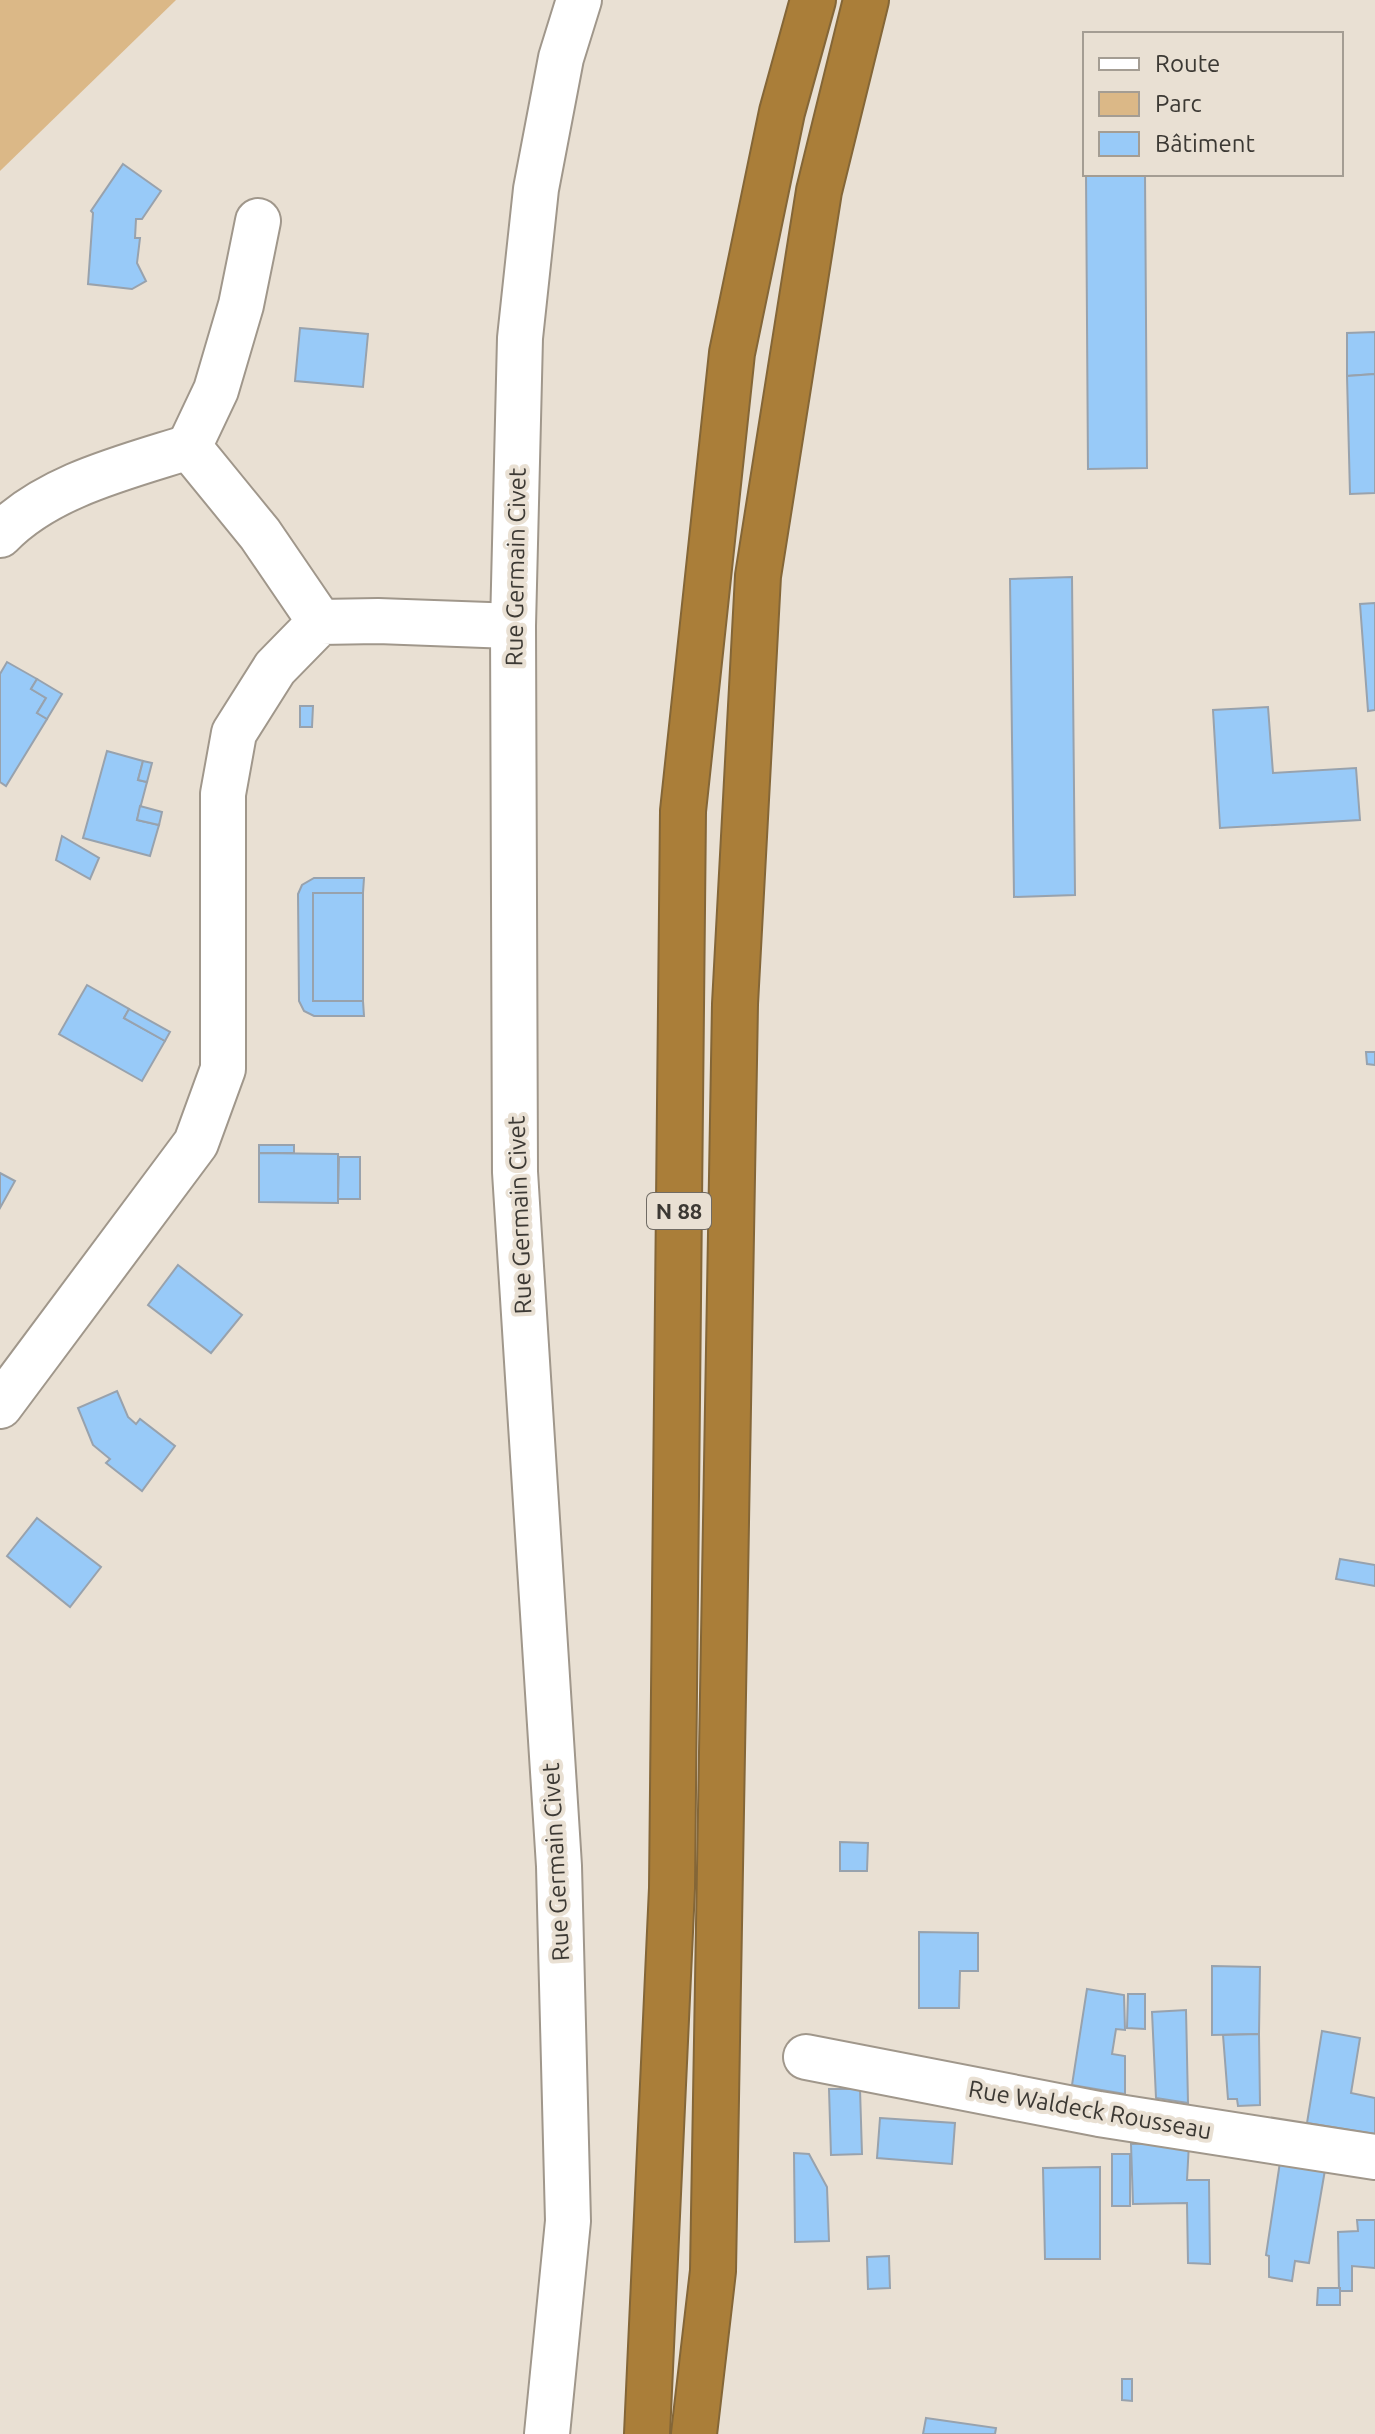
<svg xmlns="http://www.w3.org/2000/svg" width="1375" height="2434" viewBox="0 0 1375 2434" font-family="Ubuntu,sans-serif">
  <rect width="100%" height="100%" fill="#e9e0d3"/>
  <polygon fill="#dbb887" points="0,0 176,0 0,171"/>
  <g fill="#98caf8" stroke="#98a2ad" stroke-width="2">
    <polygon points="123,164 161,191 142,219 136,219 135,238 140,238 137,263 146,281 132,289 88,284 93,213 91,211"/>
    <polygon points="1086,174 1145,174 1147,468 1088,469"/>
    <polygon points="300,328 368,334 363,387 295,381"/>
    <polygon points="1375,332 1375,374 1347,376 1347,333"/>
    <polygon points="1375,374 1375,493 1350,494 1347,376"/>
    <polygon points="1072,577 1075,895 1014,897 1010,579"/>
    <polygon points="1375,603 1375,710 1368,711 1360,604"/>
    <polygon points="7,662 37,679 31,689 46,698 37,713 47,719 6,786 0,782 0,674"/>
    <polygon points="37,679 62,694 47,719 37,713 46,698 31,689"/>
    <polygon points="300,706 313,706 312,727 300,727"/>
    <polygon points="1268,707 1273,773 1356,768 1360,820 1220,828 1213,710"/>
    <polygon points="107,751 143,761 138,780 147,782 137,820 159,825 150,856 83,838"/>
    <polygon points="143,761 152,763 147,782 138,780"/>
    <polygon points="140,806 162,812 159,825 137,820"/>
    <polygon points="62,836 99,858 90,879 56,860"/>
    <polygon points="314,878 364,878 363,893 313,893 313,1001 363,1001 364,1016 314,1016 304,1011 299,1001 298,894 302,885"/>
    <rect x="313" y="893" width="50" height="108"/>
    <polygon points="87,985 129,1009 124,1018 165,1041 142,1081 59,1034"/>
    <polygon points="129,1009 170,1032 165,1041 124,1018"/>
    <polygon points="1366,1052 1375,1052 1375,1065 1367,1064"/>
    <rect x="259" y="1145" width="35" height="8"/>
    <polygon points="259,1153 338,1154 338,1203 259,1202"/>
    <polygon points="339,1157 360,1157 360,1199 338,1199"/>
    <polygon points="0,1173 15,1181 0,1208"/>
    <polygon points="178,1265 242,1315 211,1353 148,1305"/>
    <polygon points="117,1391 128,1417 136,1424 140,1419 175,1446 142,1491 106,1463 110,1459 93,1445 78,1408"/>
    <polygon points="37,1518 101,1567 70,1607 7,1556"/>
    <polygon points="1340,1559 1375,1565 1375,1586 1336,1579"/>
    <polygon points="840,1842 868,1843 867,1871 840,1871"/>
    <polygon points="919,1932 978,1933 978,1971 960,1971 959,2008 919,2008"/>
    <polygon points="1212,1966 1260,1967 1259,2034 1212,2035"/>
    <polygon points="1087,1989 1124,1995 1125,2030 1116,2029 1112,2054 1125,2056 1125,2094 1072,2085"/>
    <polygon points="1128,1994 1145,1994 1145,2029 1127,2028"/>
    <polygon points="1186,2010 1188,2103 1156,2098 1152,2012"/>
    <polygon points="1322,2031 1360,2038 1351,2093 1375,2098 1375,2134 1307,2123"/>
    <polygon points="1259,2034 1260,2105 1238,2106 1237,2099 1228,2099 1223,2035"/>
    <polygon points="829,2089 860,2089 862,2154 831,2155"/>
    <polygon points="880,2118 955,2123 952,2164 877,2158"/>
    <polygon points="1189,2143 1187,2180 1209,2180 1210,2264 1188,2263 1187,2203 1133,2204 1131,2144"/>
    <polygon points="794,2153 809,2154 827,2187 829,2241 795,2242"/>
    <rect x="1112" y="2154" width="18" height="52"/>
    <polygon points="1280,2162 1325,2170 1309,2263 1295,2261 1292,2281 1269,2277 1269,2256 1266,2255"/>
    <polygon points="1100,2167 1100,2259 1045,2259 1043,2168"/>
    <polygon points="1357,2220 1375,2220 1375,2268 1352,2266 1352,2291 1339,2291 1338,2232 1358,2231"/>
    <polygon points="889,2256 890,2288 868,2289 867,2257"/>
    <polygon points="1318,2288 1340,2288 1340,2305 1317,2305"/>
    <polygon points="1122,2379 1132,2379 1132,2401 1122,2400"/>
    <polygon points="926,2418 996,2428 995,2434 923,2434"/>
  </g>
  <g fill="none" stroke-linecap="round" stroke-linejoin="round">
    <defs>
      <g id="minor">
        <polyline points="258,221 241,305 216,390 189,447 260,534 320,622"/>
        <path d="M0,535C47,486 126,467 189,447"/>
        <polyline points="0,1406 196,1143 223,1069 223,794 234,733 275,668 320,622 378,621 513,626"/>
        <polyline points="806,2057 1099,2114 1375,2157"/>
        <polyline points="547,2434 568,2221 559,1866 515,1172 513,626 520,338 536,189 561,58 579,0"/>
      </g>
      <g id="highway">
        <polyline points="647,2434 672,1888 683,811 732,353 782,112 813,0"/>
        <polyline points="694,2434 713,2271 735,1004 758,576 819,191 866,0"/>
      </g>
    </defs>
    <use href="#minor" stroke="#a0978b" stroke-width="48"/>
    <use href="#highway" stroke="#846637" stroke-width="48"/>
    <use href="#minor" stroke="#fff" stroke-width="44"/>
    <use href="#highway" stroke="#aa7e39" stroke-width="44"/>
  </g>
  <g text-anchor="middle" stroke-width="8" stroke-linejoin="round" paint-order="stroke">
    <rect fill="#e9e0d3" stroke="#706b64" stroke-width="2" x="647" y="1193" width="64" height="36" rx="6"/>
    <g font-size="22" font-weight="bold" fill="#3c3934">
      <text x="679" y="1219">N 88</text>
    </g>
    <g font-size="24" fill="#3c3934" stroke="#e9e0d3">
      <text transform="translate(516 567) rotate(-89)" y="8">Rue Germain Civet</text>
      <text transform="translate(520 1215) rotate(-92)" y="8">Rue Germain Civet</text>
      <text transform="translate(556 1862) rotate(-93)" y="8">Rue Germain Civet</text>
      <text transform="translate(1090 2110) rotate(10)" y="8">Rue Waldeck Rousseau</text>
    </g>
  </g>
  <rect x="1083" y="32" width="260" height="144" fill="#e9e0d3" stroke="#a49d93" stroke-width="2"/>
  <rect x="1099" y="58" width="40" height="12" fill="#ffffff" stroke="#a49d93" stroke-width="2"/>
  <text x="1155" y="72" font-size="24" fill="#3c3934">Route</text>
  <rect x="1099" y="92" width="40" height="24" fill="#dbb887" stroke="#a49d93" stroke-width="2"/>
  <text x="1155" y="112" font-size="24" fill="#3c3934">Parc</text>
  <rect x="1099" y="132" width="40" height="24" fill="#98caf8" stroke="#a49d93" stroke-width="2"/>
  <text x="1155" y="152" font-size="24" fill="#3c3934">Bâtiment</text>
</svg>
